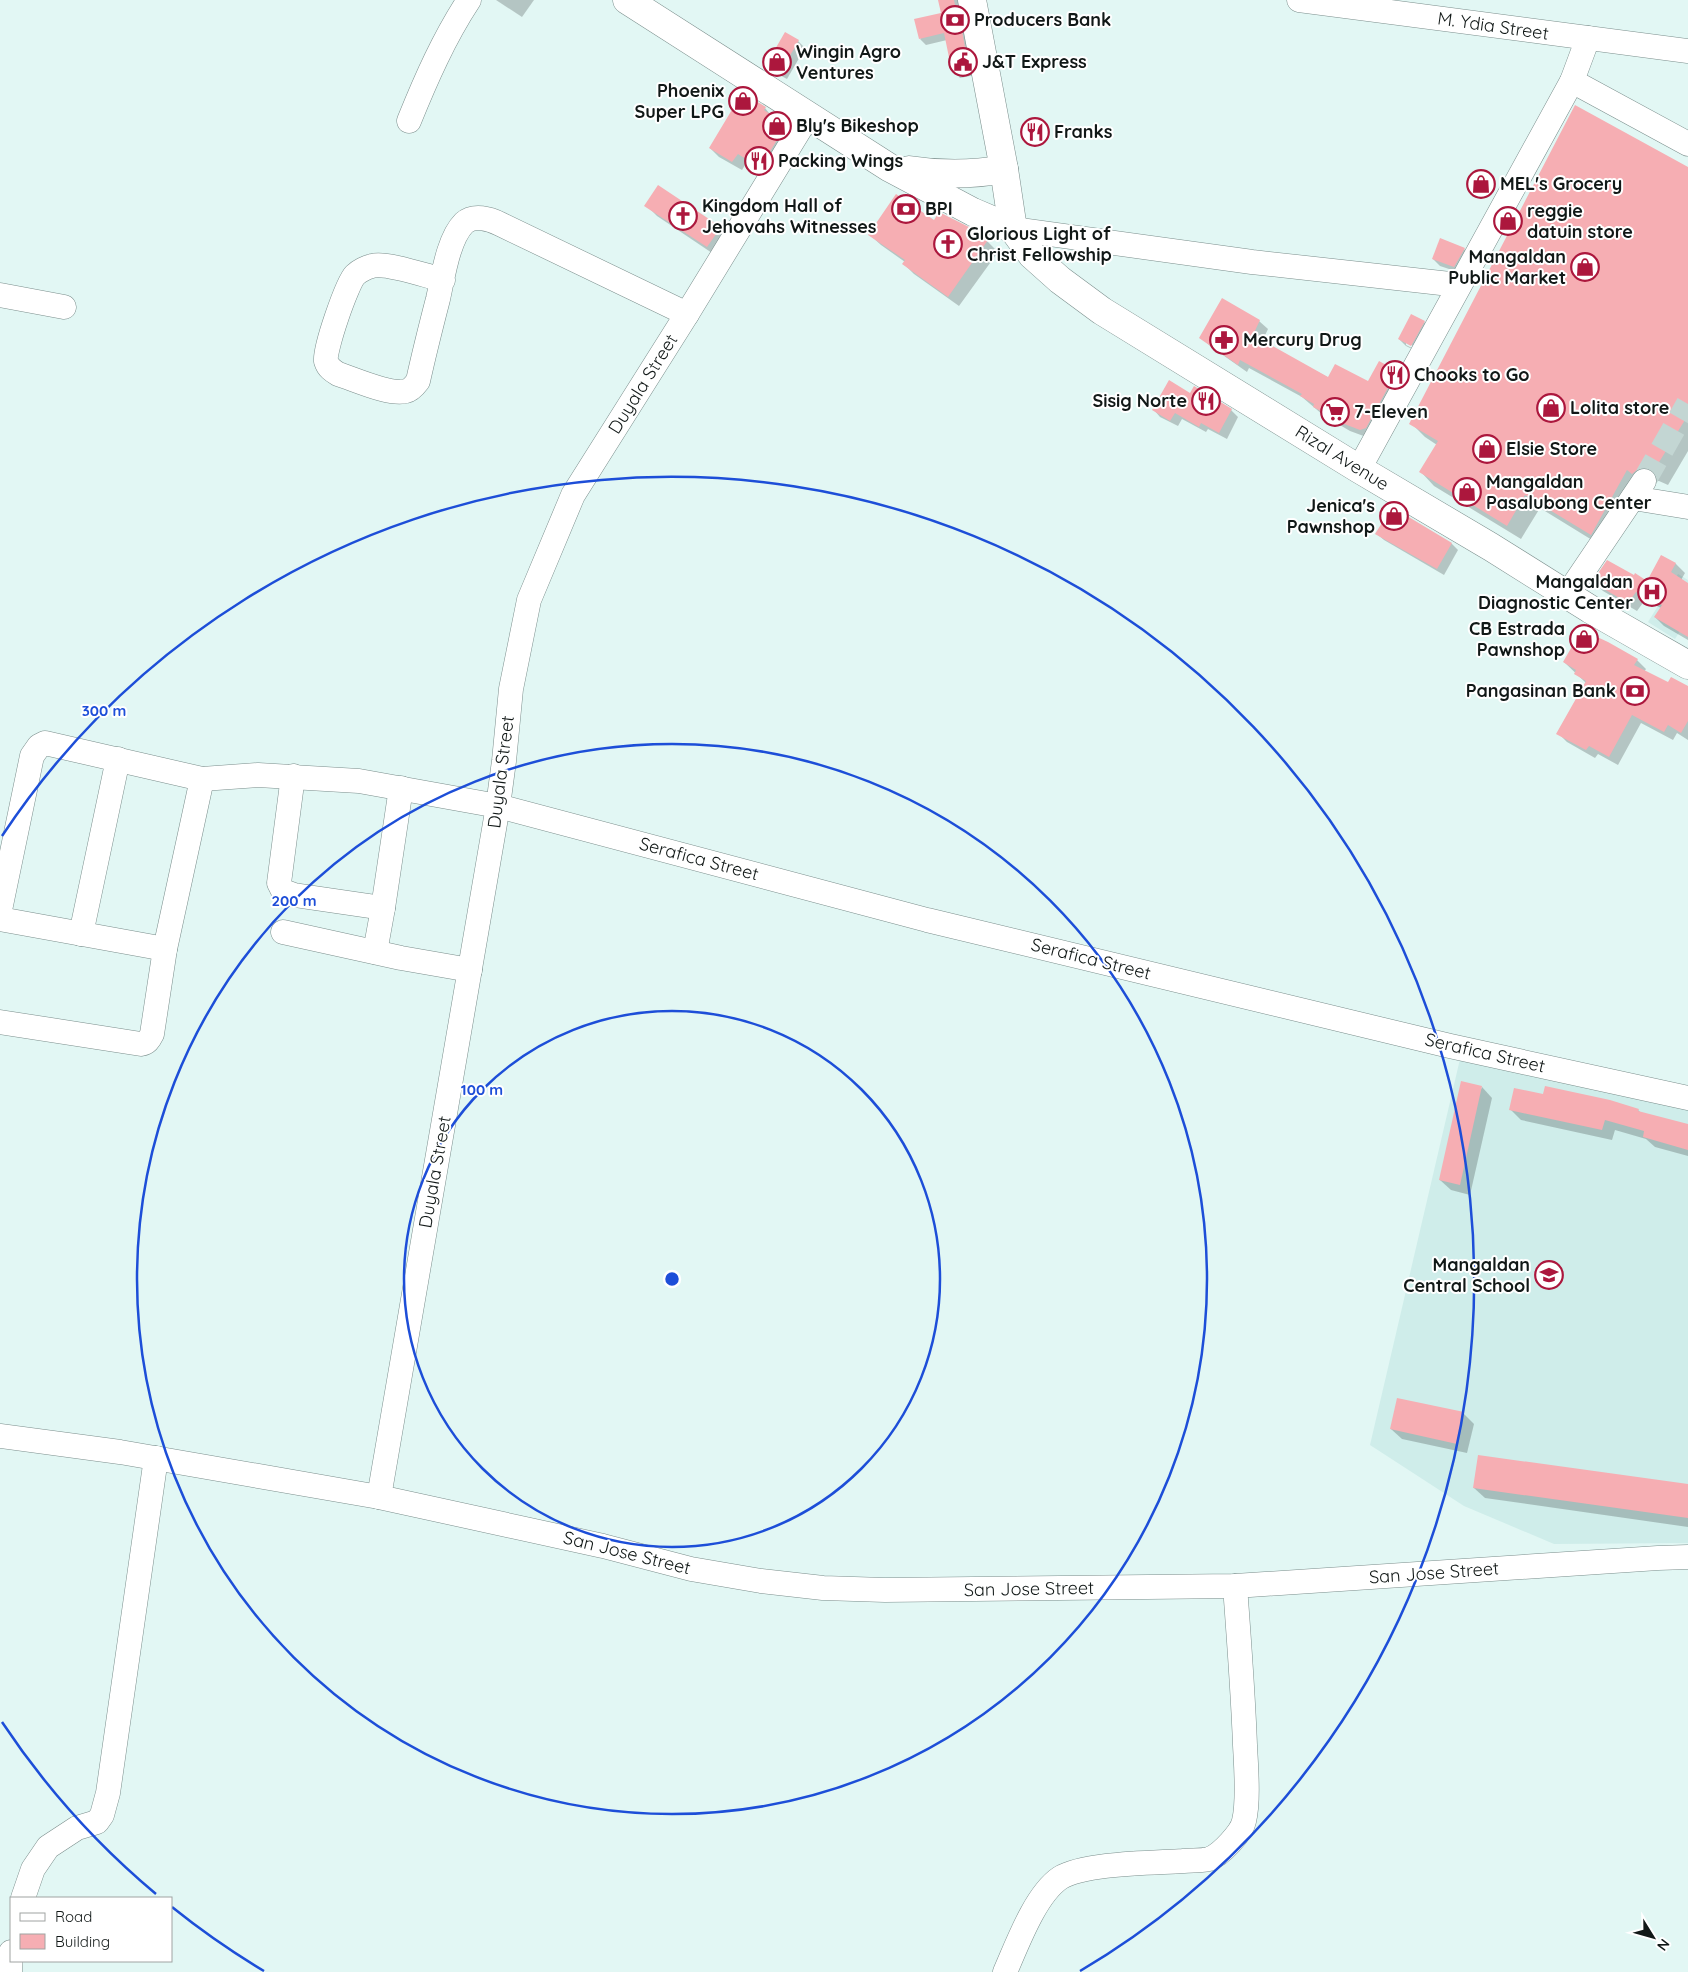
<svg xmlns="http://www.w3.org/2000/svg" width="1688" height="1972" viewBox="0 0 1688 1972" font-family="Quicksand,sans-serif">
  <rect width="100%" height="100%" fill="#e2f7f4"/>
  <g fill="#cfedea">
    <polygon points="1678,574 1688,580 1688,618 1675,639 1648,622"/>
    <polygon points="1460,1059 1688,1105 1688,1543 1554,1544 1464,1506 1370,1445"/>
  </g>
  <g fill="#0003" fill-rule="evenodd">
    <polygon points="496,0 534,0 522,17"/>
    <polygon points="940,0 958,0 975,75 960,78 954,71 947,40 926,45 920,39 943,14"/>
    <polygon points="786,34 798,41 805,48 787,79 774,72 768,65"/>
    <polygon points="765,108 773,118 786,126 795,135 769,176 747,162 742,170 719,157 710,148"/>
    <polygon points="1688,169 1688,451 1668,485 1659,481 1652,482 1605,548 1540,508 1521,539 1434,486 1421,472 1437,445 1425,437 1411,423"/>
    <polygon points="646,205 720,228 730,238 718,257 657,216"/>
    <polygon points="934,222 970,229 987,241 998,252 959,306 914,274 904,264 905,262 881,245 870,235"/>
    <polygon points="1464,249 1471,256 1461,273 1440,266 1433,259"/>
    <polygon points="1259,321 1268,329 1262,342 1329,378 1369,383 1397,372 1405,380 1369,438 1350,431 1323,415 1302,397 1249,368 1247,372 1210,346 1201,337"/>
    <path d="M1424,322L1431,328L1418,352L1406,346L1399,339ZM1406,342L1417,348L1416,350L1406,345Z"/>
    <polygon points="1194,388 1231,410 1238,417 1227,439 1208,429 1206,432 1182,419 1178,426 1160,417 1154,410 1191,395"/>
    <polygon points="1392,509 1452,544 1458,550 1444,575 1384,540 1377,534"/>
    <polygon points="1662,556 1676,564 1685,573 1681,580 1688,584 1688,640 1664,626 1655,617 1661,608 1645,600 1637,611 1603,591 1594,582 1648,583"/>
    <polygon points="1637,660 1646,669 1644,672 1669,684 1688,688 1688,740 1677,733 1673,740 1641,723 1618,765 1598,754 1595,758 1567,742 1558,733 1586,683 1564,662"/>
    <polygon points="1482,1087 1492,1098 1470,1195 1451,1190 1440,1180"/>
    <polygon points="1544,1095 1638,1110 1641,1113 1688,1126 1688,1156 1655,1147 1646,1139 1615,1130 1612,1140 1521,1120 1511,1110"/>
    <polygon points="1463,1413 1474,1424 1467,1453 1402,1439 1391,1429"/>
    <polygon points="1688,1486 1688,1527 1485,1498 1474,1488"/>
  </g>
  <g fill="#f6aeb3">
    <polygon points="938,0 954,0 956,10 958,9 969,69 952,72 944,33 919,39 914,19 941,13"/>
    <polygon points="785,32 799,40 780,73 766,65"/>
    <polygon points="742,93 766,107 764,110 786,125 760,168 738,154 732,162 709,148"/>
    <polygon points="1575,105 1688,167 1688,415 1653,472 1644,467 1638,469 1632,474 1627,470 1591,535 1525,495 1507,526 1419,472 1438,441 1409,424"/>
    <polygon points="658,185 721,227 707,247 644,206"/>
    <polygon points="896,194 934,220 939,212 971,228 988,240 948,297 902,264 905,260 868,235"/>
    <polygon points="1440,238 1465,248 1454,267 1432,259"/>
    <polygon points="1222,298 1260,320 1253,335 1328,377 1335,364 1368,381 1379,361 1397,371 1366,428 1360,430 1339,422 1340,421 1313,407 1314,404 1300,396 1302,394 1240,360 1238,365 1199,338"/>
    <polygon points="1411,314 1425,321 1411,346 1398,339"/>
    <polygon points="1169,380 1190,393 1194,386 1232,409 1219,433 1201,423 1199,427 1175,413 1170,421 1152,410"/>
    <polygon points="1392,507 1452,543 1437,569 1375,534"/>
    <polygon points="1661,555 1676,563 1671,572 1688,583 1688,637 1654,617 1662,605 1636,592 1628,603 1592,582 1607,560 1634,575 1635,573 1647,581"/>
    <polygon points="1581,631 1594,638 1595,636 1608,642 1638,659 1634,665 1668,682 1671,677 1688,686 1688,721 1681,733 1668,725 1664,732 1632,715 1609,757 1589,746 1586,750 1556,734 1586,681 1574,674 1576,670 1563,662"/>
    <polygon points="1461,1081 1482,1086 1460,1185 1439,1180"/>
    <polygon points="1545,1086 1610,1100 1639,1109 1638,1111 1688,1124 1688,1150 1643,1137 1644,1131 1605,1120 1602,1130 1509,1110 1514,1088 1543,1094"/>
    <polygon points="1397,1398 1464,1412 1457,1444 1390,1429"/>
    <polygon points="1478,1455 1688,1484 1688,1518 1473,1488"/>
  </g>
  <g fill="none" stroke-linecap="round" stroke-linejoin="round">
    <polyline stroke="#c3d6d3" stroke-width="24" stroke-dasharray="24 12" stroke-linecap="butt" points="1644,481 1688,404"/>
    <defs>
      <g id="minor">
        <polyline points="1299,0 1688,51"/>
        <polyline points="1572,81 1688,144"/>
        <path d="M409,121C426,79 444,38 469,0"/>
        <polyline points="1013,229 1252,262 1459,285"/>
        <path d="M443,280C426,276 387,262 372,266C367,267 359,271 355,275C347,283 324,350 326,361C328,368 333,371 338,374C354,379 391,396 406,391C411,390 415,385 418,381C424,354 431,326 438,299C443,277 448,239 464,223C474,214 490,219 500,224L687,314"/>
        <polyline points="0,295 64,307"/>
        <polyline points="1359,469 1572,81 1588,38"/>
        <polyline points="1633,498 1688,507"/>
        <polyline points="1567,595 1644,481"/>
        <polyline points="293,776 279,883 283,891 294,895 383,908"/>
        <polyline points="0,910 32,756 39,746 45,743 202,779 258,775 359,781 498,806 927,920 1450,1046 1688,1098"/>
        <polyline points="0,919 165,949"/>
        <polyline points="283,932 401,958 470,970"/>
        <polyline points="81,934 118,759"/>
        <polyline points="375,952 383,908 401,788"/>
        <path d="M0,1022L141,1044C147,1043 149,1040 152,1034L165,949L202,779"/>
        <polyline points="0,1436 120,1452 379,1497 603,1546 691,1569 761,1581 823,1588 885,1590 1235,1586 1658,1558 1688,1557"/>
        <polyline points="379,1497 498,806 504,761 511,689 529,600 573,495 687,314 808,116"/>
        <polyline points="23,1898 33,1869 48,1847 77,1828 97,1822 102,1815 108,1793 156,1458"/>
        <polyline points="10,1972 11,1952"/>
        <path d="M1005,1972C1017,1945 1035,1895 1060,1878C1084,1863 1152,1863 1183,1861C1191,1860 1202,1861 1209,1859C1221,1855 1242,1832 1244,1821C1249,1801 1246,1766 1245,1745C1243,1692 1239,1639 1235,1586"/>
      </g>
      <g id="major">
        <polyline points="627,0 890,168 973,212 1013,229"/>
        <path d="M909,170C941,175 972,175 1004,169"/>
      </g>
      <polyline id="highway" points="972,0 1004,169 1013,229 1032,255 1060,280 1102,311 1359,469 1491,547 1590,609 1688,665"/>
    </defs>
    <use href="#minor" stroke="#7b8e8c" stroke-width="25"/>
    <use href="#major" stroke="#7b8e8c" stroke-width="29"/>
    <use href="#highway" stroke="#7b8e8c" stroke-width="29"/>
    <use href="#minor" stroke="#fff" stroke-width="24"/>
    <use href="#major" stroke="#fff" stroke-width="28"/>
    <use href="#highway" stroke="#fff" stroke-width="28"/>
  </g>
  <g fill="none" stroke="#1d4ed8" stroke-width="2.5">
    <circle cx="672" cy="1279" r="268"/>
    <circle cx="672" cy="1279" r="535"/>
    <path d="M264 1971A803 803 0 0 1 172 1907M156 1894A803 803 0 0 1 2 1722M2 836A803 803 0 1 1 1080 1971"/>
  </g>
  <defs>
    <symbol id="bank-ring" viewBox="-11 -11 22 22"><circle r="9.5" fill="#fff" stroke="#ac173d" stroke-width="1.5"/><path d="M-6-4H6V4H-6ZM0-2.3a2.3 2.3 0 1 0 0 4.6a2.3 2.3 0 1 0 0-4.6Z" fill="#ac173d"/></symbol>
    <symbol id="shop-ring" viewBox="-11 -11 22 22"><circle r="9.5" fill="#fff" stroke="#ac173d" stroke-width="1.5"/><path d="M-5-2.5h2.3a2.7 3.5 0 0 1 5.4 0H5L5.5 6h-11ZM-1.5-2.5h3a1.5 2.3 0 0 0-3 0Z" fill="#ac173d"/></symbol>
    <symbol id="civic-ring" viewBox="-11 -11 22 22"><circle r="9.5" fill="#fff" stroke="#ac173d" stroke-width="1.5"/><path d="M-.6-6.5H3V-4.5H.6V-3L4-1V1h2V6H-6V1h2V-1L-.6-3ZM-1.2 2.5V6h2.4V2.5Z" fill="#ac173d"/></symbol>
    <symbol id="restaurant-ring" viewBox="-11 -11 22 22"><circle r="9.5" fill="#fff" stroke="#ac173d" stroke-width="1.5"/><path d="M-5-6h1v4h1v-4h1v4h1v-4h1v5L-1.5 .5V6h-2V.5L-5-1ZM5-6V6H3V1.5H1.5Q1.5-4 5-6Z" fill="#ac173d"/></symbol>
    <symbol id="church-ring" viewBox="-11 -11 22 22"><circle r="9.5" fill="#fff" stroke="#ac173d" stroke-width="1.5"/><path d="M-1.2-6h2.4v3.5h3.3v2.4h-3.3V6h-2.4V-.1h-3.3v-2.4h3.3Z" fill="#ac173d"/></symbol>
    <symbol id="pharmacy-ring" viewBox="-11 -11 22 22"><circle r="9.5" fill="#fff" stroke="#ac173d" stroke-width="1.5"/><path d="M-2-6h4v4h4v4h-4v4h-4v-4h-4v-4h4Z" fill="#ac173d"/></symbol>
    <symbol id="supermarket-ring" viewBox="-11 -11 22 22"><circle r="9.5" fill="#fff" stroke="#ac173d" stroke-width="1.5"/><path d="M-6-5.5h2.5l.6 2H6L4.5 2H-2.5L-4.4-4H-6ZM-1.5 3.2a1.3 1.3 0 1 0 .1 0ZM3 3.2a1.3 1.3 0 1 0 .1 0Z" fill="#ac173d"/></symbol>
    <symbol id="hospital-ring" viewBox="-11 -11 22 22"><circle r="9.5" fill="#fff" stroke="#ac173d" stroke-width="1.5"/><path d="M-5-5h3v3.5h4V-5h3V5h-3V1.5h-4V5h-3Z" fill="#ac173d"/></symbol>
    <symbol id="school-ring" viewBox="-11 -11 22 22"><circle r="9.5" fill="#fff" stroke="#ac173d" stroke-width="1.5"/><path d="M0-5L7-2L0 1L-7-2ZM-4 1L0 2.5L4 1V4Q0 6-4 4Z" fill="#ac173d"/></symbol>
  </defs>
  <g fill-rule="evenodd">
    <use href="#bank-ring" x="939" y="4" width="32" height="32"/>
    <use href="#shop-ring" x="761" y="46" width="32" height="32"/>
    <use href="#civic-ring" x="947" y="46" width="32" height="32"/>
    <use href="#shop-ring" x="727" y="85" width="32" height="32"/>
    <use href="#shop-ring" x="761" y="110" width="32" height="32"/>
    <use href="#restaurant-ring" x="1019" y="116" width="32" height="32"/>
    <use href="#restaurant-ring" x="743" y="145" width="32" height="32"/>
    <use href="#shop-ring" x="1465" y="168" width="32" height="32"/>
    <use href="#bank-ring" x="890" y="193" width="32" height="32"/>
    <use href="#church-ring" x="667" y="200" width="32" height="32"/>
    <use href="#shop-ring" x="1492" y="205" width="32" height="32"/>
    <use href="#church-ring" x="932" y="228" width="32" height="32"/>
    <use href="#shop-ring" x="1569" y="251" width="32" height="32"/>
    <use href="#pharmacy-ring" x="1208" y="324" width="32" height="32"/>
    <use href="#restaurant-ring" x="1379" y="359" width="32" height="32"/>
    <use href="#restaurant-ring" x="1190" y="385" width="32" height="32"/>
    <use href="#shop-ring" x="1535" y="392" width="32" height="32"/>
    <use href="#supermarket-ring" x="1319" y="396" width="32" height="32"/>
    <use href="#shop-ring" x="1471" y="433" width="32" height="32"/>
    <use href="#shop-ring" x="1451" y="476" width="32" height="32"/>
    <use href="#shop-ring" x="1378" y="500" width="32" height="32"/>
    <use href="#hospital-ring" x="1636" y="576" width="32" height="32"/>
    <use href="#shop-ring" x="1568" y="623" width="32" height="32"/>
    <use href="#bank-ring" x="1619" y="675" width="32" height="32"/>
    <use href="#school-ring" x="1533" y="1259" width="32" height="32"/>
  </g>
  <g text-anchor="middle" stroke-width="4" stroke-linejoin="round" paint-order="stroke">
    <g font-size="18" font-weight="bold" fill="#111817" stroke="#fff" text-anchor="start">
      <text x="974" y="26">Producers Bank</text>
      <text x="796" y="58">Wingin Agro<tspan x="796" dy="21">Ventures</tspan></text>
      <text x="982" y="68">J&amp;T Express</text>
      <text x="724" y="97" text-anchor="end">Phoenix<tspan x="724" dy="21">Super LPG</tspan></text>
      <text x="796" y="132">Bly's Bikeshop</text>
      <text x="1054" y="138">Franks</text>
      <text x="778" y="167">Packing Wings</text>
      <text x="1500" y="190">MEL's Grocery</text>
      <text x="702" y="212">Kingdom Hall of<tspan x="702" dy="21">Jehovahs Witnesses</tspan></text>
      <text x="925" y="215">BPI</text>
      <text x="1527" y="217">reggie<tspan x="1527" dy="21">datuin store</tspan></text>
      <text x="967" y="240">Glorious Light of<tspan x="967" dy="21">Christ Fellowship</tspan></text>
      <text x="1566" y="263" text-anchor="end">Mangaldan<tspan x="1566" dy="21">Public Market</tspan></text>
      <text x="1243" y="346">Mercury Drug</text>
      <text x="1414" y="381">Chooks to Go</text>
      <text x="1187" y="407" text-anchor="end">Sisig Norte</text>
      <text x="1570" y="414">Lolita store</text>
      <text x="1354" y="418">7-Eleven</text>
      <text x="1506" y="455">Elsie Store</text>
      <text x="1486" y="488">Mangaldan<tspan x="1486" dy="21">Pasalubong Center</tspan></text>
      <text x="1375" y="512" text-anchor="end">Jenica's<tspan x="1375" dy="21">Pawnshop</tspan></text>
      <text x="1633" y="588" text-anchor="end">Mangaldan<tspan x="1633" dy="21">Diagnostic Center</tspan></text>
      <text x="1565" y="635" text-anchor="end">CB Estrada<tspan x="1565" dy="21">Pawnshop</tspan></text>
      <text x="1616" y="697" text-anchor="end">Pangasinan Bank</text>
      <text x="1530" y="1271" text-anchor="end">Mangaldan<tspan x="1530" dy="21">Central School</tspan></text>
    </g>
    <g font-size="18" fill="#111817" stroke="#fff">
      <text transform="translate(1493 26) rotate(8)" y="6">M. Ydia Street</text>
      <text transform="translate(643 384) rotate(-58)" y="6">Duyala Street</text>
      <text transform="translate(1342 458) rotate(32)" y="6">Rizal Avenue</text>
      <text transform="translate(501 772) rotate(-83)" y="6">Duyala Street</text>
      <text transform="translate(699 859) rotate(15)" y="6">Serafica Street</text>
      <text transform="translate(1091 959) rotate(14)" y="6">Serafica Street</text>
      <text transform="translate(1485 1053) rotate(13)" y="6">Serafica Street</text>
      <text transform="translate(435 1172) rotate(-80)" y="6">Duyala Street</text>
      <text transform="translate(627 1553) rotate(14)" y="6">San Jose Street</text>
      <text transform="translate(1434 1573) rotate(-4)" y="6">San Jose Street</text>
      <text transform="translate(1029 1589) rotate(-1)" y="6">San Jose Street</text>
    </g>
  </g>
  <circle cx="672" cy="1279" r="8" fill="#1d4ed8" stroke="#fff" stroke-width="2.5"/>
  <g font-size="15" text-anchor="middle" font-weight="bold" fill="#1d4ed8" stroke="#fff" stroke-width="4" stroke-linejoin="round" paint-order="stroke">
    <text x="104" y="716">300 m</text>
    <text x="294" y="906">200 m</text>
    <text x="482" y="1095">100 m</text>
  </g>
  <rect x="10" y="1897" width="162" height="65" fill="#ffffff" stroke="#a0a3a2"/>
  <rect x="20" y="1913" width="25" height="8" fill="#ffffff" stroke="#a0a3a2"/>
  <text x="55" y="1922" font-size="15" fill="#111817">Road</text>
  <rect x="20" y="1934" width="25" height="15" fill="#f6aeb3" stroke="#a0a3a2"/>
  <text x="55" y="1947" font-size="15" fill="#111817">Building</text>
  <g transform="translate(1653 1937) rotate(127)" stroke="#ffffff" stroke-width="4" paint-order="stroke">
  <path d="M0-4L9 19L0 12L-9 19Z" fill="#111817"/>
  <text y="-8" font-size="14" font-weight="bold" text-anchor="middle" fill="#111817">N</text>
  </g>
</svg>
